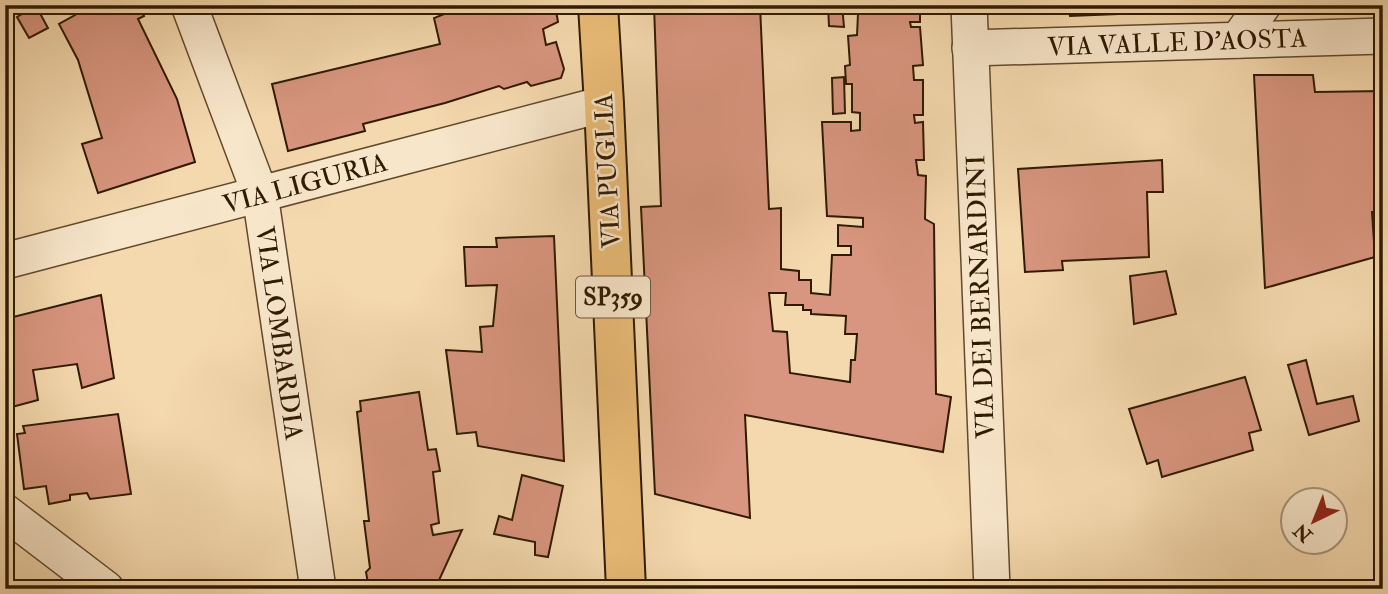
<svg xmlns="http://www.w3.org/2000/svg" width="1388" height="594" viewBox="0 0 1388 594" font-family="'IM FELL Double Pica',serif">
  <rect width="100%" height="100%" fill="#f5d9ae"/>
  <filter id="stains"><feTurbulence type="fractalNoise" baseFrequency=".00286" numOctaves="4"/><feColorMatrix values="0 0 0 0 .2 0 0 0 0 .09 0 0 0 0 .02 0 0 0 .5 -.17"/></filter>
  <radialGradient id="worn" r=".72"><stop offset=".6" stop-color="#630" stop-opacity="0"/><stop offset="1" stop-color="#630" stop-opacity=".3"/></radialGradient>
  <g fill="#d8957f" stroke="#301a01" stroke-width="2" fill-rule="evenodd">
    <polygon points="70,5 139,5 144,16 138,19 177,99 195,162 98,193 82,144 102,138 78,60 59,24 75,15"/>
    <polygon points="467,5 555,5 558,22 543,29 546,45 556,42 564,69 561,78 531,86 527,82 504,89 499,86 445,103 363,124 365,131 288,151 272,84 440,44 434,18"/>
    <path d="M654,5H760L769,209L781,208V269L799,271V280H811V293L830,295L832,255H851V246H838V225L863,227V218L827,216L822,122H851V131L860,130V113L852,112V84H846L845,66L850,65L848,36L857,35L858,14H848V5H920V22H910L911,27H920L923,65L913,66L914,80H923V115H914L915,123L923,122L924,160H916L918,175L926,176L925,219L934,224L936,394L951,397L943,452L745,415L750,518L655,494L641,207L661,206ZM769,293H786L785,305H803V310H811V314L846,316L845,334H857L855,360H851L850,382L790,373L787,332L773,331Z"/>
    <polygon points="828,5 842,5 844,27 829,26"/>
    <polygon points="1068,5 1117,5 1118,14 1070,16"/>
    <polygon points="36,6 48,28 29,38 17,17"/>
    <polygon points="5,62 12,74 5,77"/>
    <polygon points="1254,75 1313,75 1315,92 1383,91 1383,212 1372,212 1375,257 1265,288"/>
    <polygon points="844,77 845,113 833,114 832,78"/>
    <polygon points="1162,160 1163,192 1147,192 1149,257 1062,261 1063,270 1025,272 1018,169"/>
    <polygon points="554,236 564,461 478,446 476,432 457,434 446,350 482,352 480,327 493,326 497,285 466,286 464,247 497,247 496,238"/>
    <polygon points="1166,271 1176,314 1134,324 1130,276"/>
    <polygon points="101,295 114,378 82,388 77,364 33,370 38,400 12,407 5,364 5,319"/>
    <polygon points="1306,360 1317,404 1353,396 1359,421 1309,435 1288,365"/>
    <polygon points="1245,377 1261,430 1249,433 1253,450 1162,477 1158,460 1147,464 1129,409"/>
    <polygon points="419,392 428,450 436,449 440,471 433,472 439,523 431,525 433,535 462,530 435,589 369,589 366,572 370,568 364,521 369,521 357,412 361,411 360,401"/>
    <polygon points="118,414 131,494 90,499 87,493 70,495 70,500 49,504 46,486 24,489 17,434 25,433 23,426"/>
    <polygon points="522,475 563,486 548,557 535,555 535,542 494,534 499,516 512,520"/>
  </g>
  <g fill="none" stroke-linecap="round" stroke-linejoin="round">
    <defs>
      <g id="minor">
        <polyline points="189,5 260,194 318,589"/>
        <polyline points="969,5 992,589"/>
        <polyline points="1238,40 1263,5"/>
        <polyline points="970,48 1383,36"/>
        <polyline points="5,261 604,104"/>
        <polyline points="5,512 106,589"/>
      </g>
      <polyline id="major" points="598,5 604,104 626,589"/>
    </defs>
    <use href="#minor" stroke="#614a2c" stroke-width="38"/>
    <use href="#major" stroke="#301a01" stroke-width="42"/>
    <use href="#minor" stroke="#f8e6ca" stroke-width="35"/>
    <use href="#major" stroke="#eabc77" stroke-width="38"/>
  </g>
  <g text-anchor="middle" stroke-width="5" stroke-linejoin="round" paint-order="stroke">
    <rect fill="#f8e6ca" stroke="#6c573d" stroke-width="2" x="576" y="276.5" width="74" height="41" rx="5"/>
    <g font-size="24" font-weight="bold" fill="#301a01">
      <text x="613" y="305">SP359</text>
    </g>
    <g font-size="26" fill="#301a01" stroke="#f8e6ca">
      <text transform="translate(1177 42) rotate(-2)" y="9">VIA VALLE D'AOSTA</text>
      <text transform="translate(607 171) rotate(-93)" y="9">VIA PUGLIA</text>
      <text transform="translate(305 183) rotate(-15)" y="9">VIA LIGURIA</text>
      <text transform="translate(980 297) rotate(-92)" y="9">VIA DEI BERNARDINI</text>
      <text transform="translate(280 333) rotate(82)" y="9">VIA LOMBARDIA</text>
    </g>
  </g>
  <rect width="1388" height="594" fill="none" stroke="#f5d9ae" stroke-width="28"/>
  <rect x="7" y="7" width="1374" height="580" fill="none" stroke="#301a01" stroke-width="3.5"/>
  <rect x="14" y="14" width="1360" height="566" fill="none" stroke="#301a01" stroke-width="2"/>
  <g transform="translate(1314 521) rotate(223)"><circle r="33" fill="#f8e6ca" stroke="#a8947a" stroke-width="2"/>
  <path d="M0-5L12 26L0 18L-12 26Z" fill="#8f2418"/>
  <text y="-10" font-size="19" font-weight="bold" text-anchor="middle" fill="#301a01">N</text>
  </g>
  <rect width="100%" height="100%" filter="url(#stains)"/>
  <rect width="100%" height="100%" fill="url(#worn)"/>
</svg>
